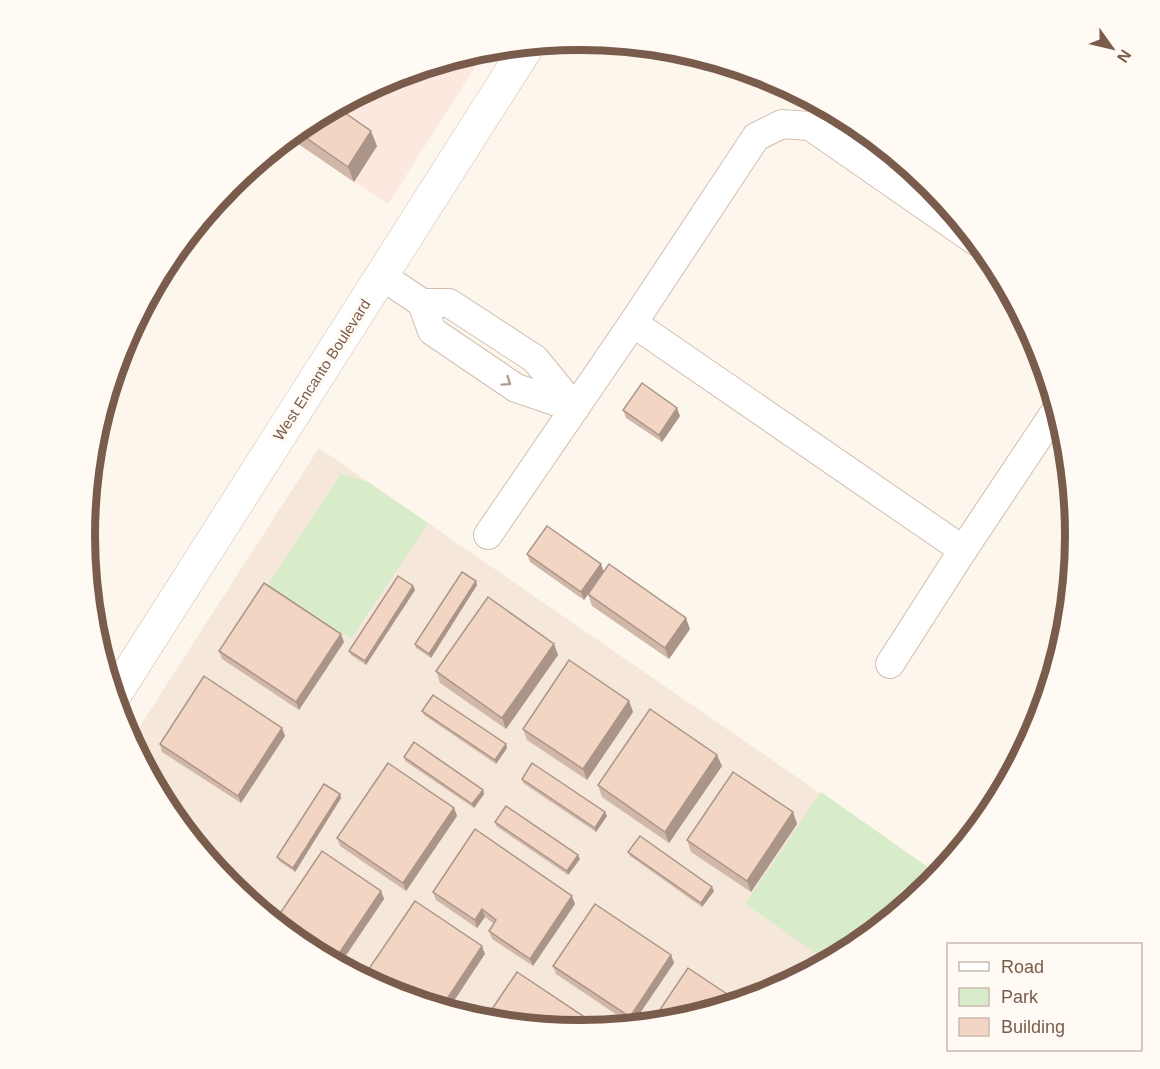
<svg xmlns="http://www.w3.org/2000/svg" width="1160" height="1069" viewBox="0 0 1160 1069" font-family="Arial,sans-serif">
  <rect width="100%" height="100%" fill="#fdf6ec"/>
  <polygon fill="#f5e8da" points="319,448 939,875 930,885 855,947 769,992 676,1021 580,1030 483,1020 390,992 304,946 229,885 168,809 131,740"/>
  <polygon fill="#fde8e0" points="487,48 388,204 288,137 305,122 391,77"/>
  <g fill="#d8ecc9">
    <polygon points="341,474 368,482 428,523 351,639 268,585"/>
    <polygon points="821,792 939,875 930,885 855,947 828,961 745,904"/>
  </g>
  <g fill="none" stroke-linecap="round" stroke-linejoin="round">
    <defs>
      <g id="minor">
        <polyline points="382,276 422,303 449,303 535,359 575,408"/>
        <polyline points="422,303 432,331 516,388 575,408"/>
        <polyline points="633,323 963,550 1057,409"/>
        <polyline points="488,535 633,323 756,137 782,124 810,126 977,242"/>
        <polyline points="890,664 963,550"/>
      </g>
      <polyline id="tertiary" points="114,696 529,44"/>
    </defs>
    <use href="#minor" stroke="#d1beb0" stroke-width="30"/>
    <use href="#tertiary" stroke="#d1beb0" stroke-width="34"/>
    <use href="#minor" stroke="#fff" stroke-width="28"/>
    <use href="#tertiary" stroke="#fff" stroke-width="33"/>
  </g>
  <g fill="#d1b7a8">
    <polygon points="305,122 377,146 354,182 288,137"/>
    <polygon points="623,410 680,416 662,442 626,418"/>
    <polygon points="527,554 604,571 690,629 669,659 592,606 588,594 584,600 530,562"/>
    <polygon points="476,581 477,585 431,658 416,648 415,644"/>
    <polygon points="413,586 415,590 366,665 351,655 349,651"/>
    <polygon points="344,642 299,710 222,659 219,651"/>
    <polygon points="554,644 558,655 506,729 440,683 436,671"/>
    <polygon points="629,701 633,712 587,780 527,740 523,729"/>
    <polygon points="422,711 507,748 496,764 424,715"/>
    <polygon points="282,728 285,736 241,803 162,752 160,744"/>
    <polygon points="404,757 483,790 484,794 474,808 405,761"/>
    <polygon points="722,766 669,843 602,797 598,785"/>
    <polygon points="522,779 605,812 607,816 596,832 523,783"/>
    <polygon points="340,794 341,798 295,872 279,861 277,857"/>
    <polygon points="454,808 457,816 406,891 340,846 337,838"/>
    <polygon points="793,812 797,824 751,892 691,852 687,840"/>
    <polygon points="495,822 580,859 568,875 496,826"/>
    <polygon points="628,852 714,891 702,907 630,856"/>
    <polygon points="381,891 384,899 340,965 280,926 277,918"/>
    <polygon points="433,892 575,904 533,966 492,939 489,931 494,924 485,917 477,928 436,900"/>
    <polygon points="671,955 674,963 632,1025 556,974 553,966"/>
  </g>
  <g fill="#aa9588">
    <polygon points="436,63 432,69 431,64"/>
    <polygon points="371,131 377,146 354,182 348,167"/>
    <polygon points="677,408 680,416 662,442 659,435"/>
    <polygon points="601,564 604,572 584,600 581,592"/>
    <polygon points="476,581 477,585 431,658 429,654"/>
    <polygon points="413,586 415,590 366,665 365,661"/>
    <polygon points="686,618 690,629 669,659 665,648"/>
    <polygon points="341,634 344,642 299,710 296,702"/>
    <polygon points="554,644 558,655 506,729 502,718"/>
    <polygon points="629,701 633,712 587,780 583,769"/>
    <polygon points="282,728 285,736 241,803 238,796"/>
    <polygon points="506,744 507,748 496,764 495,760"/>
    <polygon points="717,755 722,766 669,843 665,832"/>
    <polygon points="483,790 484,794 474,808 472,804"/>
    <polygon points="340,794 341,798 295,872 293,868"/>
    <polygon points="454,808 457,816 406,891 403,883"/>
    <polygon points="605,812 607,816 596,832 595,828"/>
    <polygon points="793,812 797,824 751,892 747,881"/>
    <polygon points="578,855 580,859 568,875 567,871"/>
    <polygon points="712,887 714,891 702,907 701,903"/>
    <polygon points="381,891 384,899 339,965 336,958"/>
    <polygon points="572,896 575,904 533,966 530,959"/>
    <polygon points="482,909 485,917 477,928 475,920"/>
    <polygon points="482,946 485,954 448,1010 441,1008"/>
    <polygon points="671,955 674,963 632,1025 630,1017"/>
    <polygon points="586,1018 589,1025 586,1029 578,1030"/>
  </g>
  <g fill="#f3d5c3" stroke="#aa9588" stroke-width="1.5">
    <polygon points="335,106 371,131 348,167 295,130 305,122"/>
    <polygon points="642,383 677,408 659,435 623,410"/>
    <polygon points="547,526 601,564 581,592 527,554"/>
    <polygon points="609,564 686,618 665,648 588,594"/>
    <polygon points="462,572 476,581 429,654 415,644"/>
    <polygon points="398,576 413,586 365,661 349,651"/>
    <polygon points="264,583 341,634 296,702 219,651"/>
    <polygon points="488,597 554,644 502,718 436,671"/>
    <polygon points="569,660 629,701 583,769 523,729"/>
    <polygon points="204,676 282,728 238,796 160,744"/>
    <polygon points="433,695 506,744 495,760 422,711"/>
    <polygon points="650,709 717,755 665,832 598,785"/>
    <polygon points="414,742 483,790 472,804 404,757"/>
    <polygon points="388,763 454,808 403,883 337,838"/>
    <polygon points="532,763 605,812 595,828 522,779"/>
    <polygon points="733,772 793,812 747,881 687,840"/>
    <polygon points="324,784 340,794 293,868 277,857"/>
    <polygon points="506,806 578,855 567,871 495,822"/>
    <polygon points="475,829 572,896 530,959 489,931 496,920 482,909 475,920 433,892"/>
    <polygon points="640,836 712,887 701,903 628,852"/>
    <polygon points="322,851 381,891 336,958 277,918"/>
    <polygon points="415,901 482,946 441,1008 390,992 375,984 364,976"/>
    <polygon points="595,904 671,955 630,1017 553,966"/>
    <polygon points="688,968 739,1002 676,1021 651,1023"/>
    <polygon points="517,972 586,1018 578,1030 484,1021"/>
  </g>
  <defs><path id="oneway-chevron" d="M-2-3.5L2.5 0L-2 3.5" fill="none" stroke-width="1.6" stroke-linecap="round" stroke-linejoin="round" transform="scale(1.5)"/></defs>
  <use stroke="#af9d94" href="#oneway-chevron" transform="translate(507 382) rotate(35)"/>
  <g text-anchor="middle" stroke-width="6" stroke-linejoin="round" paint-order="stroke">
    <g font-size="15" fill="#7a5c4d" stroke="#fffaf3">
      <text transform="translate(322 370) rotate(-57)" y="5">West Encanto Boulevard</text>
    </g>
  </g>
  <path d="M0 0H1160V1069H0ZM95 535a485 485 0 1 1 970 0a485 485 0 1 1-970 0Z" fill="#fffaf3" fill-rule="evenodd"/>
  <path fill="none" stroke="#7a5c4d" stroke-width="8" d="M95 535a485 485 0 1 1 970 0a485 485 0 1 1-970 0Z"/>
  <rect x="947" y="943" width="195" height="108" fill="#fffaf3" stroke="#cabbb1" stroke-width="1.5"/>
  <rect x="959" y="962" width="30" height="9" fill="#ffffff" stroke="#cabbb1" stroke-width="1.5"/>
  <text x="1001" y="973" font-size="18" fill="#7a5c4d">Road</text>
  <rect x="959" y="988" width="30" height="18" fill="#d8ecc9" stroke="#cabbb1" stroke-width="1.5"/>
  <text x="1001" y="1003" font-size="18" fill="#7a5c4d">Park</text>
  <rect x="959" y="1018" width="30" height="18" fill="#f3d5c3" stroke="#cabbb1" stroke-width="1.5"/>
  <text x="1001" y="1033" font-size="18" fill="#7a5c4d">Building</text>
  <g transform="translate(1112 48) rotate(124)" stroke="#fffaf3" stroke-width="4.5" paint-order="stroke">
  <path d="M0-4.5L10 22L0 15L-10 22Z" fill="#7a5c4d"/>
  <text y="-9" font-size="16" font-weight="bold" text-anchor="middle" fill="#7a5c4d">N</text>
  </g>
</svg>
